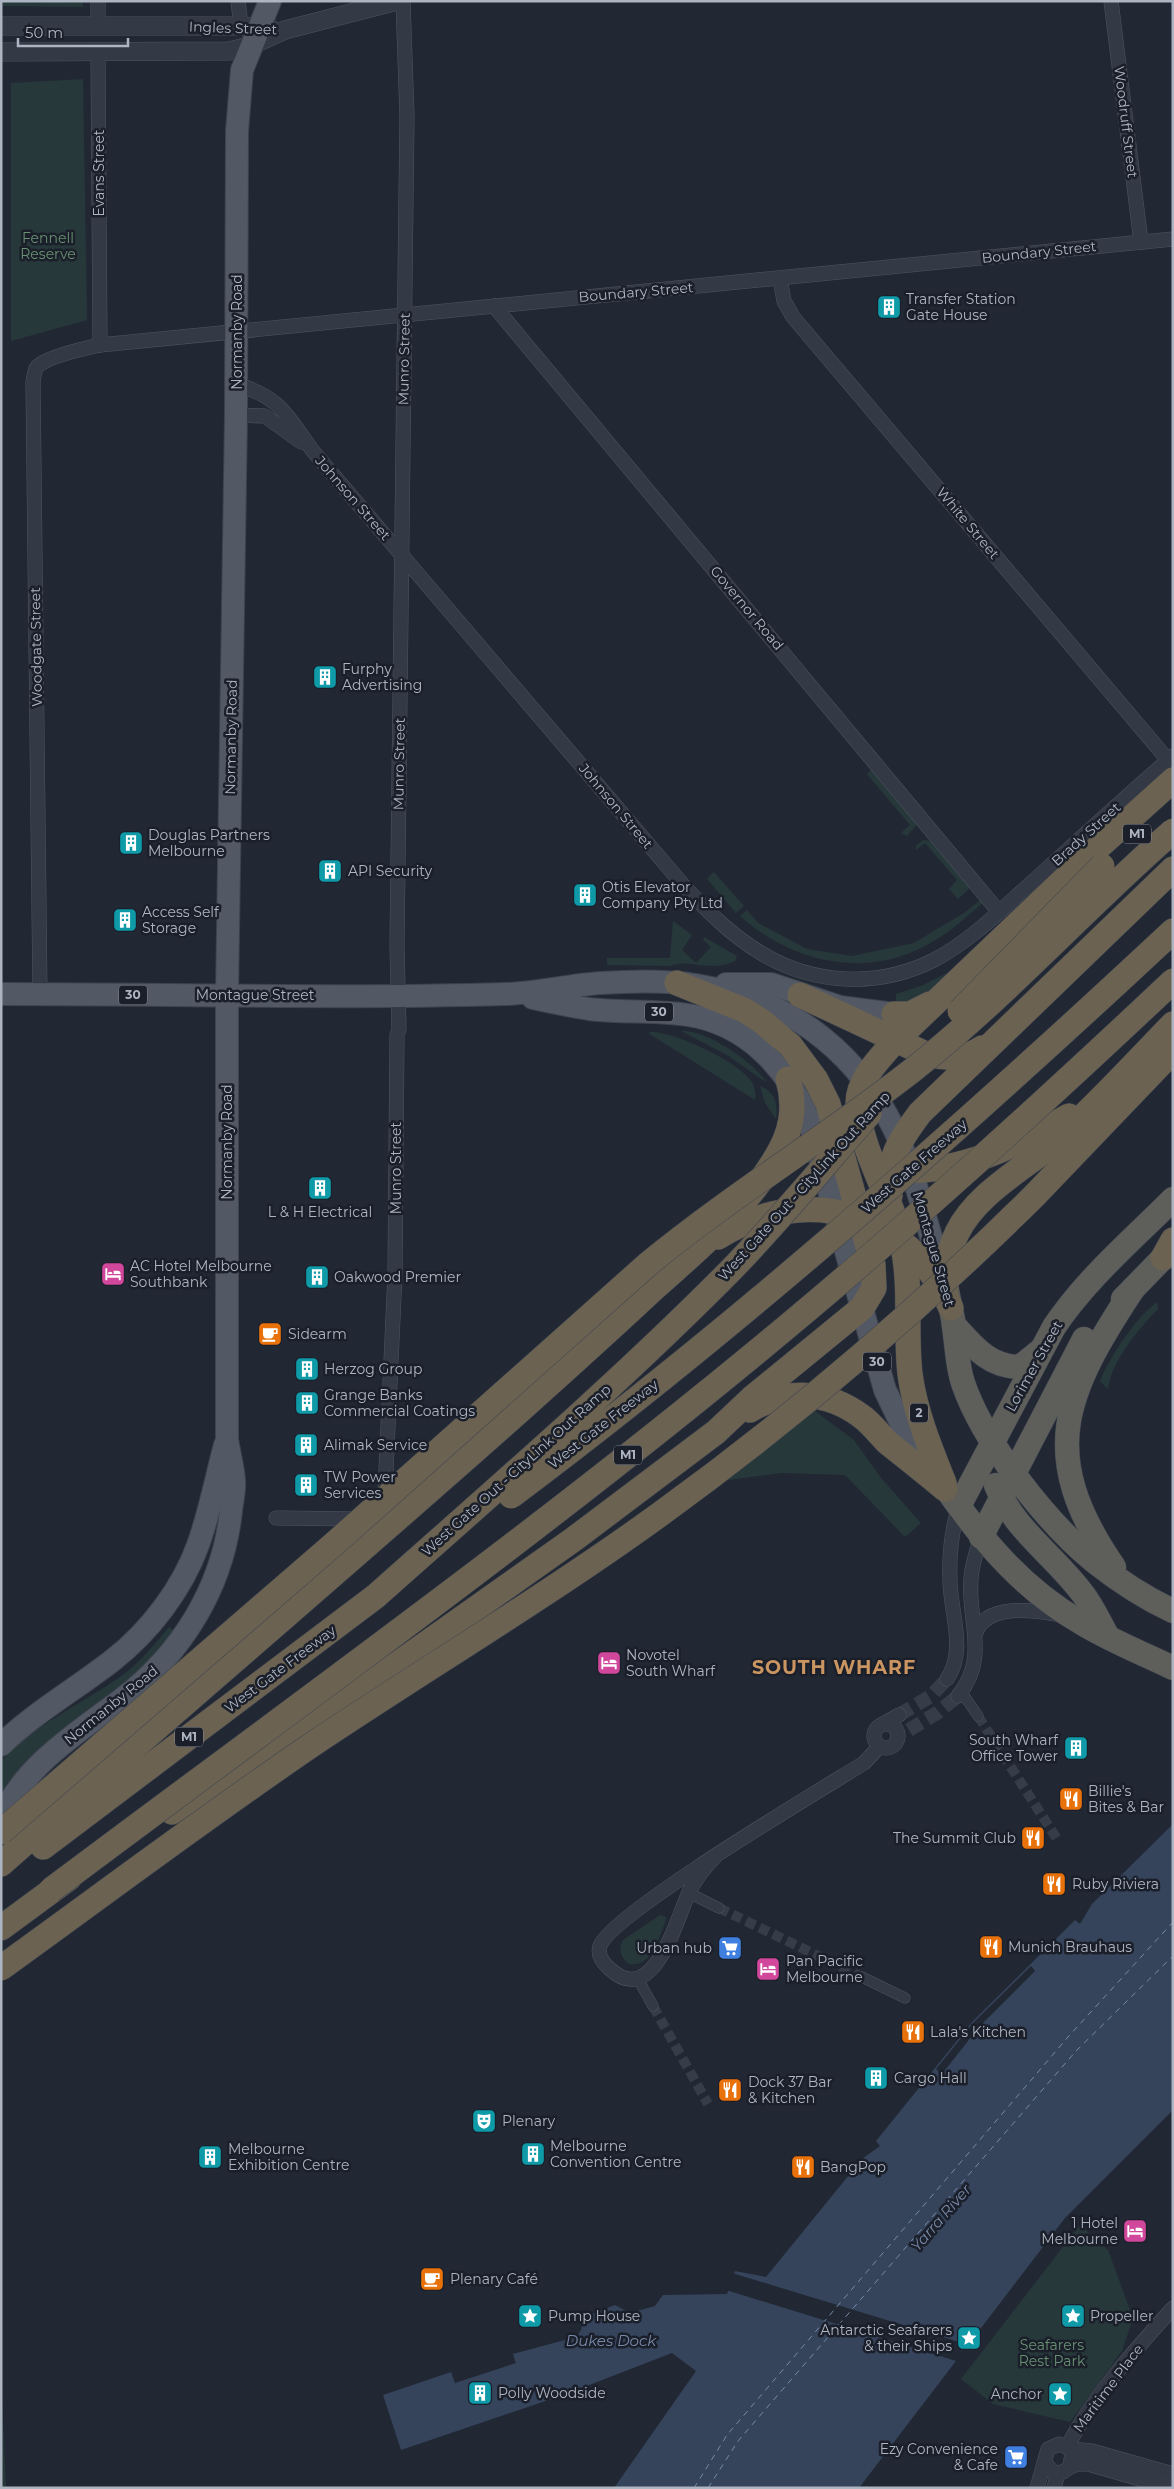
<svg xmlns="http://www.w3.org/2000/svg" width="1174" height="2489" viewBox="0 0 1174 2489" font-family="Montserrat,sans-serif">
  <rect width="100%" height="100%" fill="#212834"/>
  <g fill="#27383a">
    <polygon points="3,1 83,1 83,7 3,6"/>
    <polygon points="83,79 87,320 11,341 11,83"/>
    <polygon points="871,770 917,824 907,836 901,833 910,825 867,774"/>
    <polygon points="923,840 930,841 968,884 970,888 958,899 949,889 957,880 925,843 916,850 916,846"/>
    <polygon points="714,872 744,906 736,913 707,879"/>
    <path d="M983,898L985,901C969,914 954,929 937,939C872,981 795,965 740,916L747,910L758,923L807,949L852,956L914,943L964,913Z"/>
    <path d="M673,921L692,935L682,950L696,963L711,947L703,940L704,937L737,956L735,961C711,973 689,958 670,966L607,965V958H670Z"/>
    <polygon points="951,971 938,988 896,1008 896,994 921,986"/>
    <path d="M681,1031C706,1029 754,1062 767,1083L727,1055Z"/>
    <path d="M651,1032C675,1032 737,1061 751,1081C755,1087 756,1094 755,1100L648,1033Z"/>
    <path d="M760,1086C775,1092 778,1104 776,1119L765,1103Z"/>
    <path d="M1157,1302L1158,1309C1138,1329 1111,1362 1108,1389L1100,1381C1111,1355 1135,1319 1157,1302Z"/>
    <polygon points="815,1411 854,1440 881,1478 921,1523 905,1537 845,1475 782,1473 720,1481"/>
    <path d="M169,1627L177,1633L167,1645L1,1803V1761C34,1725 81,1704 120,1677C140,1663 154,1645 169,1627Z"/>
    <path d="M660,1915L666,1917V1920C659,1937 652,1968 629,1964C621,1958 618,1950 623,1940Z"/>
    <polygon points="1080,2225 1108,2250 1133,2318 1122,2351 1070,2422 993,2404 961,2379"/>
    <polygon points="1,2376 6,2488 1,2488"/>
  </g>
  <polygon fill="#35435b" points="1173,1824 1173,2110 1065,2218 859,2488 614,2488 696,2371 672,2353 566,2394 401,2450 383,2395 451,2372 455,2383 516,2363 513,2354 576,2337 581,2330 584,2317 615,2305 630,2313 655,2306 663,2295 727,2294 735,2271 766,2277 862,2159 880,2146 876,2141 973,2021 1075,1920 1080,1924 1092,1904"/>
  <g fill="#212834">
    <polygon points="1031,1966 1035,1971 979,2027 942,2074 936,2069 974,2022"/>
    <polygon points="732,2273 969,2345 971,2346 959,2362 956,2361 726,2290"/>
  </g>
  <g fill="none" stroke-linecap="round" stroke-linejoin="round">
    <g stroke="#788aa9" stroke-width="1" stroke-dasharray="6 5" stroke-linecap="butt">
      <polyline points="694,2488 727,2435 1068,2037 1173,1922"/>
      <polyline points="708,2488 738,2441 1076,2051 1173,1956"/>
    </g>
    <g stroke="#363d49" stroke-width="10" stroke-dasharray="10 5" stroke-linecap="butt">
      <polyline points="978,1716 1059,1842"/>
      <polyline points="719,1908 862,1977"/>
      <polyline points="653,2006 708,2104"/>
    </g>
    <g stroke="#363d49" stroke-width="14" stroke-dasharray="14 7" stroke-linecap="butt">
      <polyline points="899,1715 931,1696 947,1679"/>
      <polyline points="909,1730 937,1713 958,1696"/>
    </g>
    <defs>
      <g id="pedestrian">
        <polyline points="961,1691 978,1716"/>
        <polyline points="689,1893 719,1908"/>
        <polyline points="862,1977 905,1998"/>
        <polyline points="638,1979 653,2006"/>
      </g>
      <g id="minor">
        <polyline points="98,1 98,27"/>
        <polyline points="238,1 241,26"/>
        <polyline points="1111,1 1141,242"/>
        <polyline points="98,52 100,345"/>
        <polyline points="780,279 784,301 793,317 1168,760"/>
        <polyline points="494,306 999,912"/>
        <path d="M236,384C280,397 287,415 312,450L684,886C707,911 731,935 761,953C813,985 879,988 934,960C969,942 1000,911 1029,885C1077,842 1124,798 1173,756"/>
        <polyline points="236,415 265,416 301,442"/>
        <path d="M40,994L33,382C34,378 34,371 37,367C46,357 86,348 100,345L1173,239"/>
        <polyline points="383,1499 385,1492 395,1274 397,1035 399,1029 397,945 407,116 403,1"/>
        <polyline points="276,1518 360,1519"/>
        <path d="M975,1635C985,1602 1035,1610 1061,1615"/>
        <path d="M947,1679C967,1650 950,1612 950,1580C949,1556 952,1529 959,1506"/>
        <path d="M958,1696C990,1656 967,1622 971,1578C972,1564 977,1550 981,1537"/>
        <circle cx="886" cy="1736" r="12"/>
        <polyline points="881,1725 899,1715"/>
        <path d="M715,1857C705,1867 697,1877 690,1890C677,1917 654,2010 610,1969C603,1963 597,1955 600,1946C611,1914 824,1788 864,1763L880,1746"/>
        <path d="M1067,2447C1094,2395 1134,2351 1173,2308"/>
        <polyline points="1070,2449 1092,2451 1173,2474"/>
        <polyline points="1070,2467 1077,2464 1088,2464 1171,2488"/>
        <polyline points="1037,2488 1048,2449 1059,2444 1067,2447 1072,2453 1070,2467 1063,2472 1054,2473 1044,2462"/>
        <polyline points="1054,2488 1058,2473"/>
      </g>
      <g id="tertiary">
        <polyline points="1,26 241,26 270,28"/>
        <polyline points="1,52 229,51 250,46 285,30 397,1"/>
      </g>
      <g id="primary">
        <polyline points="726,984 771,984 840,1007 894,1014"/>
        <path d="M1,994C169,994 338,999 506,994C538,993 569,985 601,983C631,981 666,980 696,985C743,993 787,1008 824,1039C905,1105 916,1192 945,1285"/>
        <path d="M533,998C551,1002 570,1006 589,1009C622,1013 655,1010 688,1015C747,1024 787,1068 809,1120L885,1390L907,1436L936,1473"/>
        <path d="M1,1745C35,1712 76,1689 113,1660C150,1631 182,1589 198,1545C210,1512 216,1478 225,1445"/>
        <path d="M1,1818C25,1765 77,1733 122,1699C182,1653 223,1587 231,1511C232,1501 235,1490 234,1480C233,1467 229,1453 227,1439V995L236,415L237,131L242,70L270,1"/>
      </g>
      <g id="trunk">
        <path d="M947,1290C949,1302 953,1315 954,1327C957,1346 957,1365 963,1383C983,1442 1047,1523 1095,1562C1119,1581 1145,1598 1173,1611"/>
        <polyline points="1123,1299 1163,1258"/>
        <path d="M954,1325C973,1346 989,1367 1020,1367L1041,1350"/>
        <path d="M996,1485C1014,1530 1055,1556 1083,1594C1093,1607 1100,1623 1108,1637"/>
        <path d="M950,1494C986,1545 1025,1590 1080,1622C1109,1640 1142,1653 1173,1668"/>
        <path d="M959,1506L1054,1327C1086,1279 1132,1240 1173,1199"/>
        <polyline points="981,1537 1084,1339"/>
        <path d="M1114,1567C1036,1454 1064,1394 1133,1289"/>
      </g>
      <g id="motorway">
        <polyline points="1117,983 1173,931"/>
        <path d="M800,995L928,1055C947,1058 965,1060 982,1048"/>
        <polyline points="894,1014 910,1014 930,1004"/>
        <path d="M895,1170C957,1175 1016,1146 1069,1116"/>
        <polyline points="1035,1195 1173,1051"/>
        <path d="M890,1196C887,1159 899,1141 920,1113L1173,869"/>
        <path d="M718,1237C807,1182 909,1212 951,1308"/>
        <polyline points="1163,1258 1173,1240"/>
        <path d="M946,1288C946,1269 948,1250 957,1233C977,1192 1027,1167 1060,1138C1100,1102 1136,1062 1173,1024"/>
        <path d="M750,1410C786,1388 827,1391 861,1416C871,1423 879,1434 888,1443C907,1458 926,1473 945,1489"/>
        <path d="M944,1483C930,1448 915,1412 910,1374C905,1330 912,1285 902,1242C893,1200 858,1146 858,1105C857,1080 880,1058 895,1041L1094,851L1173,780"/>
        <polyline points="172,1812 372,1682 574,1539 716,1432 752,1398 862,1308 874,1288 873,1265 828,1104 816,1080 790,1045 760,1020 744,1010 677,983"/>
        <polyline points="43,1847 376,1596"/>
        <path d="M1,1864C169,1716 339,1571 507,1422C555,1379 603,1336 650,1292C687,1259 725,1227 755,1188C781,1154 801,1123 788,1079"/>
        <polyline points="1,1928 69,1878"/>
      </g>
    </defs>
    <use href="#pedestrian" stroke="#4e5560" stroke-width="11"/>
    <use href="#minor" stroke="#4e5560" stroke-width="15"/>
    <use href="#tertiary" stroke="#4e5560" stroke-width="19"/>
    <use href="#primary" stroke="#3d434f" stroke-width="24"/>
    <use href="#trunk" stroke="#3e4550" stroke-width="25"/>
    <use href="#motorway" stroke="#3e4550" stroke-width="26"/>
    <use href="#pedestrian" stroke="#343a45" stroke-width="10"/>
    <use href="#minor" stroke="#343a45" stroke-width="14"/>
    <use href="#tertiary" stroke="#343a45" stroke-width="18"/>
    <use href="#primary" stroke="#525965" stroke-width="22"/>
    <use href="#trunk" stroke="#5e5e5b" stroke-width="24"/>
    <use href="#motorway" stroke="#6b6251" stroke-width="25"/>
    <defs>
      <g id="motorway-bridge">
        <polyline points="960,1011 1102,866"/>
        <path d="M511,1496C723,1337 923,1162 1117,983"/>
        <path d="M376,1596C495,1490 617,1385 729,1272C778,1222 823,1167 869,1114"/>
        <path d="M1,1832L334,1544L647,1265C732,1195 827,1137 914,1069C1006,996 1085,908 1173,831"/>
        <path d="M51,1890C299,1704 551,1524 789,1325C921,1215 1048,1099 1173,981"/>
        <path d="M1,1968C105,1893 207,1816 313,1744C428,1667 547,1596 659,1515C793,1418 918,1311 1035,1195"/>
      </g>
    </defs>
    <use href="#motorway-bridge" stroke="#3e4550" stroke-width="26" stroke-linecap="butt"/>
    <use href="#motorway-bridge" stroke="#6b6251" stroke-width="25"/>
  </g>
  <defs>
    <symbol id="building-square" viewBox="-11 -11 22 22"><rect x="-9" y="-9" width="18" height="18" rx="4" fill="#0f9aa8" stroke="#1a1f2a"/><path d="M-4-6H4V6H1V3H-1V6H-4ZM-2.5-4.3h1.7v1.8h-1.7ZM.8-4.3h1.7v1.8H.8ZM-2.5-1h1.7V.8h-1.7ZM.8-1h1.7V.8H.8Z" fill="#fff"/></symbol>
    <symbol id="hotel-square" viewBox="-11 -11 22 22"><rect x="-9" y="-9" width="18" height="18" rx="4" fill="#d1479c" stroke="#1a1f2a"/><path d="M-6-4.5h1.5V1H6V5H4.5V3h-9V5H-6ZM-4 0a1.8 1.8 0 1 1 3.6 0ZM.5 0V-2.5h3Q6-2.5 6 0Z" fill="#fff"/></symbol>
    <symbol id="cafe-square" viewBox="-11 -11 22 22"><rect x="-9" y="-9" width="18" height="18" rx="4" fill="#e8710a" stroke="#1a1f2a"/><path d="M-5.5-4.5H6V0H3Q3 3.5 0 3.5H-2.5Q-5.5 3.5-5.5 0ZM3-3.2v2h1.7v-2ZM-6 4.5H4V6H-6Z" fill="#fff"/></symbol>
    <symbol id="restaurant-square" viewBox="-11 -11 22 22"><rect x="-9" y="-9" width="18" height="18" rx="4" fill="#e8710a" stroke="#1a1f2a"/><path d="M-5-6h1v4h1v-4h1v4h1v-4h1v5L-1.5 .5V6h-2V.5L-5-1ZM5-6V6H3V1.5H1.5Q1.5-4 5-6Z" fill="#fff"/></symbol>
    <symbol id="supermarket-square" viewBox="-11 -11 22 22"><rect x="-9" y="-9" width="18" height="18" rx="4" fill="#3f7fe0" stroke="#1a1f2a"/><path d="M-6-5.5h2.5l.6 2H6L4.5 2H-2.5L-4.4-4H-6ZM-1.5 3.2a1.3 1.3 0 1 0 .1 0ZM3 3.2a1.3 1.3 0 1 0 .1 0Z" fill="#fff"/></symbol>
    <symbol id="theatre-square" viewBox="-11 -11 22 22"><rect x="-9" y="-9" width="18" height="18" rx="4" fill="#0f9aa8" stroke="#1a1f2a"/><path d="M-5-5.5Q0-4 5-5.5V0Q5 5 0 6Q-5 5-5 0ZM-3.3-2.5H-1v1.5H-3.3ZM1-2.5H3.3v1.5H1ZM-2.8 1Q0 5.5 2.8 1Z" fill="#fff"/></symbol>
    <symbol id="sight-square" viewBox="-11 -11 22 22"><rect x="-9" y="-9" width="18" height="18" rx="4" fill="#0f9aa8" stroke="#1a1f2a"/><path d="M0-6L1.8-2.2L6-1.7L2.9 1.2L3.7 5.4L0 3.3L-3.7 5.4L-2.9 1.2L-6-1.7L-1.8-2.2Z" fill="#fff"/></symbol>
  </defs>
  <g fill-rule="evenodd">
    <use href="#building-square" x="875" y="293" width="28" height="28"/>
    <use href="#building-square" x="311" y="663" width="28" height="28"/>
    <use href="#building-square" x="117" y="829" width="28" height="28"/>
    <use href="#building-square" x="316" y="857" width="28" height="28"/>
    <use href="#building-square" x="571" y="881" width="28" height="28"/>
    <use href="#building-square" x="111" y="906" width="28" height="28"/>
    <use href="#building-square" x="306" y="1174" width="28" height="28"/>
    <use href="#hotel-square" x="99" y="1260" width="28" height="28"/>
    <use href="#building-square" x="303" y="1263" width="28" height="28"/>
    <use href="#cafe-square" x="256" y="1320" width="28" height="28"/>
    <use href="#building-square" x="293" y="1355" width="28" height="28"/>
    <use href="#building-square" x="293" y="1389" width="28" height="28"/>
    <use href="#building-square" x="292" y="1431" width="28" height="28"/>
    <use href="#building-square" x="292" y="1471" width="28" height="28"/>
    <use href="#hotel-square" x="595" y="1649" width="28" height="28"/>
    <use href="#building-square" x="1062" y="1734" width="28" height="28"/>
    <use href="#restaurant-square" x="1057" y="1785" width="28" height="28"/>
    <use href="#restaurant-square" x="1019" y="1824" width="28" height="28"/>
    <use href="#restaurant-square" x="1040" y="1870" width="28" height="28"/>
    <use href="#restaurant-square" x="977" y="1933" width="28" height="28"/>
    <use href="#supermarket-square" x="716" y="1934" width="28" height="28"/>
    <use href="#hotel-square" x="754" y="1955" width="28" height="28"/>
    <use href="#restaurant-square" x="899" y="2018" width="28" height="28"/>
    <use href="#building-square" x="862" y="2064" width="28" height="28"/>
    <use href="#restaurant-square" x="716" y="2076" width="28" height="28"/>
    <use href="#theatre-square" x="470" y="2107" width="28" height="28"/>
    <use href="#building-square" x="519" y="2140" width="28" height="28"/>
    <use href="#building-square" x="196" y="2143" width="28" height="28"/>
    <use href="#restaurant-square" x="789" y="2153" width="28" height="28"/>
    <use href="#hotel-square" x="1121" y="2217" width="28" height="28"/>
    <use href="#cafe-square" x="418" y="2265" width="28" height="28"/>
    <use href="#sight-square" x="516" y="2302" width="28" height="28"/>
    <use href="#sight-square" x="1059" y="2302" width="28" height="28"/>
    <use href="#sight-square" x="955" y="2324" width="28" height="28"/>
    <use href="#building-square" x="466" y="2379" width="28" height="28"/>
    <use href="#sight-square" x="1046" y="2380" width="28" height="28"/>
    <use href="#supermarket-square" x="1002" y="2443" width="28" height="28"/>
  </g>
  <g text-anchor="middle" stroke-width="5" stroke-linejoin="round" paint-order="stroke">
    <g fill="#1a1f2a" stroke="#828894" stroke-width="1">
      <rect x="1123" y="824.5" width="28" height="19" rx="4"/>
      <rect x="119" y="985.5" width="28" height="19" rx="4"/>
      <rect x="645" y="1002.5" width="28" height="19" rx="4"/>
      <rect x="863" y="1352.5" width="28" height="19" rx="4"/>
      <rect x="910" y="1403.5" width="18" height="19" rx="4"/>
      <rect x="614" y="1445.5" width="28" height="19" rx="4"/>
      <rect x="175" y="1727.5" width="28" height="19" rx="4"/>
    </g>
    <g font-size="12" font-weight="bold" fill="#aeb5c2">
      <text x="1137" y="838">M1</text>
      <text x="133" y="999">30</text>
      <text x="659" y="1016">30</text>
      <text x="877" y="1366">30</text>
      <text x="919" y="1417">2</text>
      <text x="628" y="1459">M1</text>
      <text x="189" y="1741">M1</text>
    </g>
    <g font-size="14" fill="#aeb5c2" stroke="#1a1f2a">
      <text transform="translate(233 28) rotate(2)" y="5">Ingles Street</text>
      <text transform="translate(1126 122) rotate(83)" y="5">Woodruff Street</text>
      <text transform="translate(99 173) rotate(-90)" y="5">Evans Street</text>
      <text transform="translate(1039 252) rotate(-6)" y="5">Boundary Street</text>
      <text transform="translate(636 292) rotate(-5)" y="5">Boundary Street</text>
      <text transform="translate(237 332) rotate(-90)" y="5">Normanby Road</text>
      <text transform="translate(404 359) rotate(-89)" y="5">Munro Street</text>
      <text transform="translate(353 498) rotate(49)" y="5">Johnson Street</text>
      <text transform="translate(968 523) rotate(50)" y="5">White Street</text>
      <text transform="translate(747 608) rotate(50)" y="5">Governor Road</text>
      <text transform="translate(36 647) rotate(-91)" y="5">Woodgate Street</text>
      <text transform="translate(231 737) rotate(-89)" y="5">Normanby Road</text>
      <text transform="translate(399 764) rotate(-89)" y="5">Munro Street</text>
      <text transform="translate(616 806) rotate(50)" y="5">Johnson Street</text>
      <text transform="translate(1086 834) rotate(-42)" y="5">Brady Street</text>
      <text x="255" y="1000">Montague Street</text>
      <text transform="translate(227 1142) rotate(-90)" y="5">Normanby Road</text>
      <text transform="translate(914 1166) rotate(-41)" y="5">West Gate Freeway</text>
      <text transform="translate(396 1168) rotate(-90)" y="5">Munro Street</text>
      <text transform="translate(804 1186) rotate(-48)" y="5">West Gate Out - CityLink Out Ramp</text>
      <text transform="translate(934 1249) rotate(74)" y="5">Montague Street</text>
      <text transform="translate(1034 1366) rotate(-61)" y="5">Lorimer Street</text>
      <text transform="translate(603 1424) rotate(-38)" y="5">West Gate Freeway</text>
      <text transform="translate(516 1470) rotate(-42)" y="5">West Gate Out - CityLink Out Ramp</text>
      <text transform="translate(280 1669) rotate(-37)" y="5">West Gate Freeway</text>
      <text transform="translate(111 1705) rotate(-39)" y="5">Normanby Road</text>
      <text transform="translate(1108 2388) rotate(-53)" y="5">Maritime Place</text>
    </g>
    <g font-size="14" fill="#689173" stroke="#1a1f2a">
      <text x="48" y="243">Fennell<tspan x="48" dy="16">Reserve</tspan></text>
      <text x="1052" y="2350">Seafarers<tspan x="1052" dy="16">Rest Park</tspan></text>
    </g>
    <g font-size="14" fill="#aeb5c2" stroke="#1a1f2a" text-anchor="start">
      <text x="906" y="304">Transfer Station<tspan x="906" dy="16">Gate House</tspan></text>
      <text x="342" y="674">Furphy<tspan x="342" dy="16">Advertising</tspan></text>
      <text x="148" y="840">Douglas Partners<tspan x="148" dy="16">Melbourne</tspan></text>
      <text x="348" y="876">API Security</text>
      <text x="602" y="892">Otis Elevator<tspan x="602" dy="16">Company Pty Ltd</tspan></text>
      <text x="142" y="917">Access Self<tspan x="142" dy="16">Storage</tspan></text>
      <text x="320" y="1217" text-anchor="middle">L &amp; H Electrical</text>
      <text x="130" y="1271">AC Hotel Melbourne<tspan x="130" dy="16">Southbank</tspan></text>
      <text x="334" y="1282">Oakwood Premier</text>
      <text x="288" y="1339">Sidearm</text>
      <text x="324" y="1374">Herzog Group</text>
      <text x="324" y="1400">Grange Banks<tspan x="324" dy="16">Commercial Coatings</tspan></text>
      <text x="324" y="1450">Alimak Service</text>
      <text x="324" y="1482">TW Power<tspan x="324" dy="16">Services</tspan></text>
      <text x="626" y="1660">Novotel<tspan x="626" dy="16">South Wharf</tspan></text>
      <text x="1058" y="1745" text-anchor="end">South Wharf<tspan x="1058" dy="16">Office Tower</tspan></text>
      <text x="1088" y="1796">Billie's<tspan x="1088" dy="16">Bites &amp; Bar</tspan></text>
      <text x="1016" y="1843" text-anchor="end">The Summit Club</text>
      <text x="1072" y="1889">Ruby Riviera</text>
      <text x="1008" y="1952">Munich Brauhaus</text>
      <text x="712" y="1953" text-anchor="end">Urban hub</text>
      <text x="786" y="1966">Pan Pacific<tspan x="786" dy="16">Melbourne</tspan></text>
      <text x="930" y="2037">Lala's Kitchen</text>
      <text x="894" y="2083">Cargo Hall</text>
      <text x="748" y="2087">Dock 37 Bar<tspan x="748" dy="16">&amp; Kitchen</tspan></text>
      <text x="502" y="2126">Plenary</text>
      <text x="550" y="2151">Melbourne<tspan x="550" dy="16">Convention Centre</tspan></text>
      <text x="228" y="2154">Melbourne<tspan x="228" dy="16">Exhibition Centre</tspan></text>
      <text x="820" y="2172">BangPop</text>
      <text x="1118" y="2228" text-anchor="end">1 Hotel<tspan x="1118" dy="16">Melbourne</tspan></text>
      <text x="450" y="2284">Plenary Café</text>
      <text x="548" y="2321">Pump House</text>
      <text x="1090" y="2321">Propeller</text>
      <text x="952" y="2335" text-anchor="end">Antarctic Seafarers<tspan x="952" dy="16">&amp; their Ships</tspan></text>
      <text x="498" y="2398">Polly Woodside</text>
      <text x="1042" y="2399" text-anchor="end">Anchor</text>
      <text x="998" y="2454" text-anchor="end">Ezy Convenience<tspan x="998" dy="16">&amp; Cafe</tspan></text>
    </g>
    <g font-size="15" font-style="italic" fill="#788aa9" stroke="#1a1f2a">
      <text transform="translate(941 2218) rotate(-49)" y="5">Yarra River</text>
      <text x="611" y="2346">Dukes Dock</text>
    </g>
    <g font-size="19" font-weight="bold" letter-spacing="1" fill="#cb9561" stroke="#1a1f2a">
      <text x="834" y="1674">SOUTH WHARF</text>
    </g>
  </g>
  <rect width="1174" height="2489" fill="none" stroke="#aeb5c2" stroke-width="5"/>
  <path d="M18 38v8h110v-8" fill="none" stroke="#aeb5c2" stroke-width="2.5"/>
  <text x="25" y="38" font-size="15" fill="#aeb5c2" stroke="#1a1f2a" stroke-width="4" paint-order="stroke">50 m</text>
</svg>
